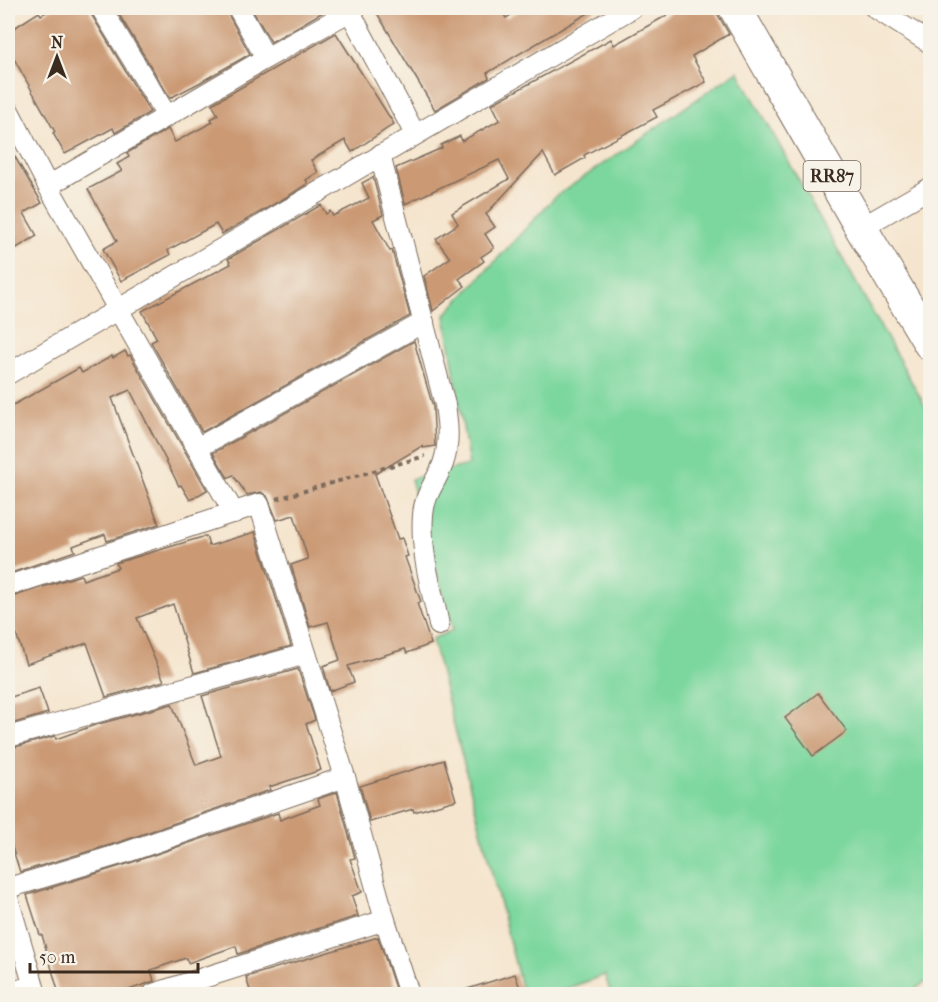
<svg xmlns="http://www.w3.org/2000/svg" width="938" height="1002" viewBox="0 0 938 1002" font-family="'IM FELL French Canon',serif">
  <rect width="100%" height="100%" fill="#f7f3e8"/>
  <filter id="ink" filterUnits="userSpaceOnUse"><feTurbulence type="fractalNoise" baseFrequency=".0167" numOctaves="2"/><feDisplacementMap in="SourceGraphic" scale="12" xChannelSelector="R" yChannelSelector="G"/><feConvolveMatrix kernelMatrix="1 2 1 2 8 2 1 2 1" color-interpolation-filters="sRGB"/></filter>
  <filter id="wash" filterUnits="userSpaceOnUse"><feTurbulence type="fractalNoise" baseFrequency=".008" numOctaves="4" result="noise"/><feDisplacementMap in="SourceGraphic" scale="24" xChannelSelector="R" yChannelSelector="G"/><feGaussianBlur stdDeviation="1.35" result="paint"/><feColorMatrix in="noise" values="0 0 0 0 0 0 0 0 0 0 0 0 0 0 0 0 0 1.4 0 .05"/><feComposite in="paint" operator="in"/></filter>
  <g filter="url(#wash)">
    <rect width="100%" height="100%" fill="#f5e5ce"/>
    <polygon fill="#7cd79e" stroke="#5c805e" stroke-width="1.5" points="738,71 930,415 930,979 908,994 611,994 605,975 551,994 523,994 432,639 453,630 411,479 469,465 445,315 555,197"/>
    <g id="blocks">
      <g fill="#cb9a74">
        <polygon points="53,8 89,8 91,14 150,112 115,133 113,128 65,154 53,133 55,132 8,48 8,32 39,12 41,15"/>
        <polygon points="115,8 226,8 228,14 250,54 199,83 170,98"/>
        <polygon points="251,8 320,8 323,12 271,42"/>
        <polygon points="374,8 500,8 506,18 523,8 597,8 487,73 489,78 435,110"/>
        <polygon points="677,8 714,8 729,34 692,56 706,82 653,110 657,117 584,155 585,158 555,175 543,153 486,214 495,227 485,234 494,248 481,257 484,261 459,279 465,286 433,311 424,276 450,258 436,239 458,224 452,213 509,179 499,160 405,204 396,168 442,148 441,145 460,136 462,141 500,120 492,104 611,39 614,45 662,18"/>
        <polygon points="336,33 394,124 352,152 345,140 311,160 318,172 306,180 308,183 290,195 222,234 216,224 168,250 170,255 121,281 103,249 117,241 88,189 122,171 117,164 129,157 127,153 168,129 175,142 213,122 211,119 218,115 212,104"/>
        <polygon points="8,145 42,203 24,213 37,236 8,253"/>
        <polygon points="373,177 383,215 373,220 390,251 392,250 410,316 202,432 151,342 157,339 142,311 231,264 228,259 321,205 326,214 330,211 333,216 369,198 362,183"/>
        <polygon points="414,341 433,407 435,446 423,448 422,446 375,474 398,539 402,538 408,556 405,557 421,602 417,603 431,644 407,653 405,649 348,666 354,682 330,691 323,666 340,660 328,622 310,627 291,565 308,559 294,515 277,520 267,496 261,492 247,495 233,475 228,478 213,453"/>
        <polygon points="125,351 128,356 130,355 207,490 190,500 181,485 179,486 130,390 112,398 159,524 107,541 105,534 73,546 75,551 8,574 8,408 79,368 82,373 112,356 113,358"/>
        <polygon points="255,532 291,646 194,673 173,604 137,618 164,681 106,697 87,643 26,664 14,627 8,630 8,598 81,575 83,580 118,568 116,563 206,536 209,546"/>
        <polygon points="298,669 315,720 306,724 321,770 269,787 270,790 120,842 20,872 8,834 8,749 55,736 56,739 95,725 172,704 196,765 221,756 202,696"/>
        <polygon points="39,688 48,713 8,725 8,698"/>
        <polygon points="818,693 847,731 813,756 785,718"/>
        <polygon points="444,760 456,800 414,812 413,809 370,822 360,786"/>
        <polygon points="337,792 355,858 350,859 362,892 352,896 358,916 238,954 236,946 188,963 186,958 151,970 154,981 129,990 130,994 59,994 42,935 40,935 27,895 127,864 278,813 280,820 320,805 318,799"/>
        <polygon points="378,937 397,994 251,994 246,977"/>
        <polygon points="515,974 522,994 464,994 464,990"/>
      </g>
    </g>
  </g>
  <g filter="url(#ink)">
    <use href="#blocks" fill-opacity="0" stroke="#7c6b5c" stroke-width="1.5"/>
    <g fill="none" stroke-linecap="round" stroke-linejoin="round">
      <defs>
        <g id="street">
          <polyline points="101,8 167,116"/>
          <polyline points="238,8 266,58"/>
          <polyline points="348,8 415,134"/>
          <polyline points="875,8 930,43"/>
          <polyline points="8,109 48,186 234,513"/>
          <path d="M380,155L445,405C448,425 450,444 443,464C436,482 424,495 423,515C420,552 432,590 439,625"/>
          <polyline points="48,186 266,58 356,8"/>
          <polyline points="861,228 930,188"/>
          <polyline points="8,374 632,8"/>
          <polyline points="197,448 424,322"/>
          <polyline points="8,586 259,504 345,777 385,920 409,994"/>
          <polyline points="8,737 306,654"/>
          <polyline points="8,888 124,853 345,777"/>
          <polyline points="8,898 36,994"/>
          <polyline points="8,993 33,986"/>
          <polyline points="153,994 385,920"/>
        </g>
        <polyline id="primary" points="735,8 861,228 930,344"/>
      </defs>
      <use href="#street" stroke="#7c6b5c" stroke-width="22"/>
      <use href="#primary" stroke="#7c6b5c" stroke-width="34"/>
      <polyline stroke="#7c6b5c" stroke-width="4" stroke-dasharray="4.5 4.5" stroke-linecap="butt" points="277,499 425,456"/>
      <use href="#street" stroke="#fff" stroke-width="20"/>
      <use href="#primary" stroke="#fff" stroke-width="32"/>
    </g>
  </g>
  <g text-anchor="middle" stroke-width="5" stroke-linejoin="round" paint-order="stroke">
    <rect fill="#f7f3e8" stroke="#73665b" stroke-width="1.5" x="803.5" y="161" width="57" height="30" rx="4.5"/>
    <g font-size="18" font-weight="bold" fill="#3b2a1e">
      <text x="832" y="182">RR87</text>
    </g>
  </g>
  <rect width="938" height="1002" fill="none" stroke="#f7f3e8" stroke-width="30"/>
  <g transform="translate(57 57)" stroke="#f7f3e8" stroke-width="4.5" paint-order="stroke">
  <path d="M0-4.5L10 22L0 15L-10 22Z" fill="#3b2a1e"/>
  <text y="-9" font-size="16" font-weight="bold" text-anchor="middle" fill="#3b2a1e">N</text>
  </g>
  <path d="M30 963v9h168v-9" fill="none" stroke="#3b2a1e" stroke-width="3"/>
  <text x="39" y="963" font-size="18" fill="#3b2a1e" stroke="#f7f3e8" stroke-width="4.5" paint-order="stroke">50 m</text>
</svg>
